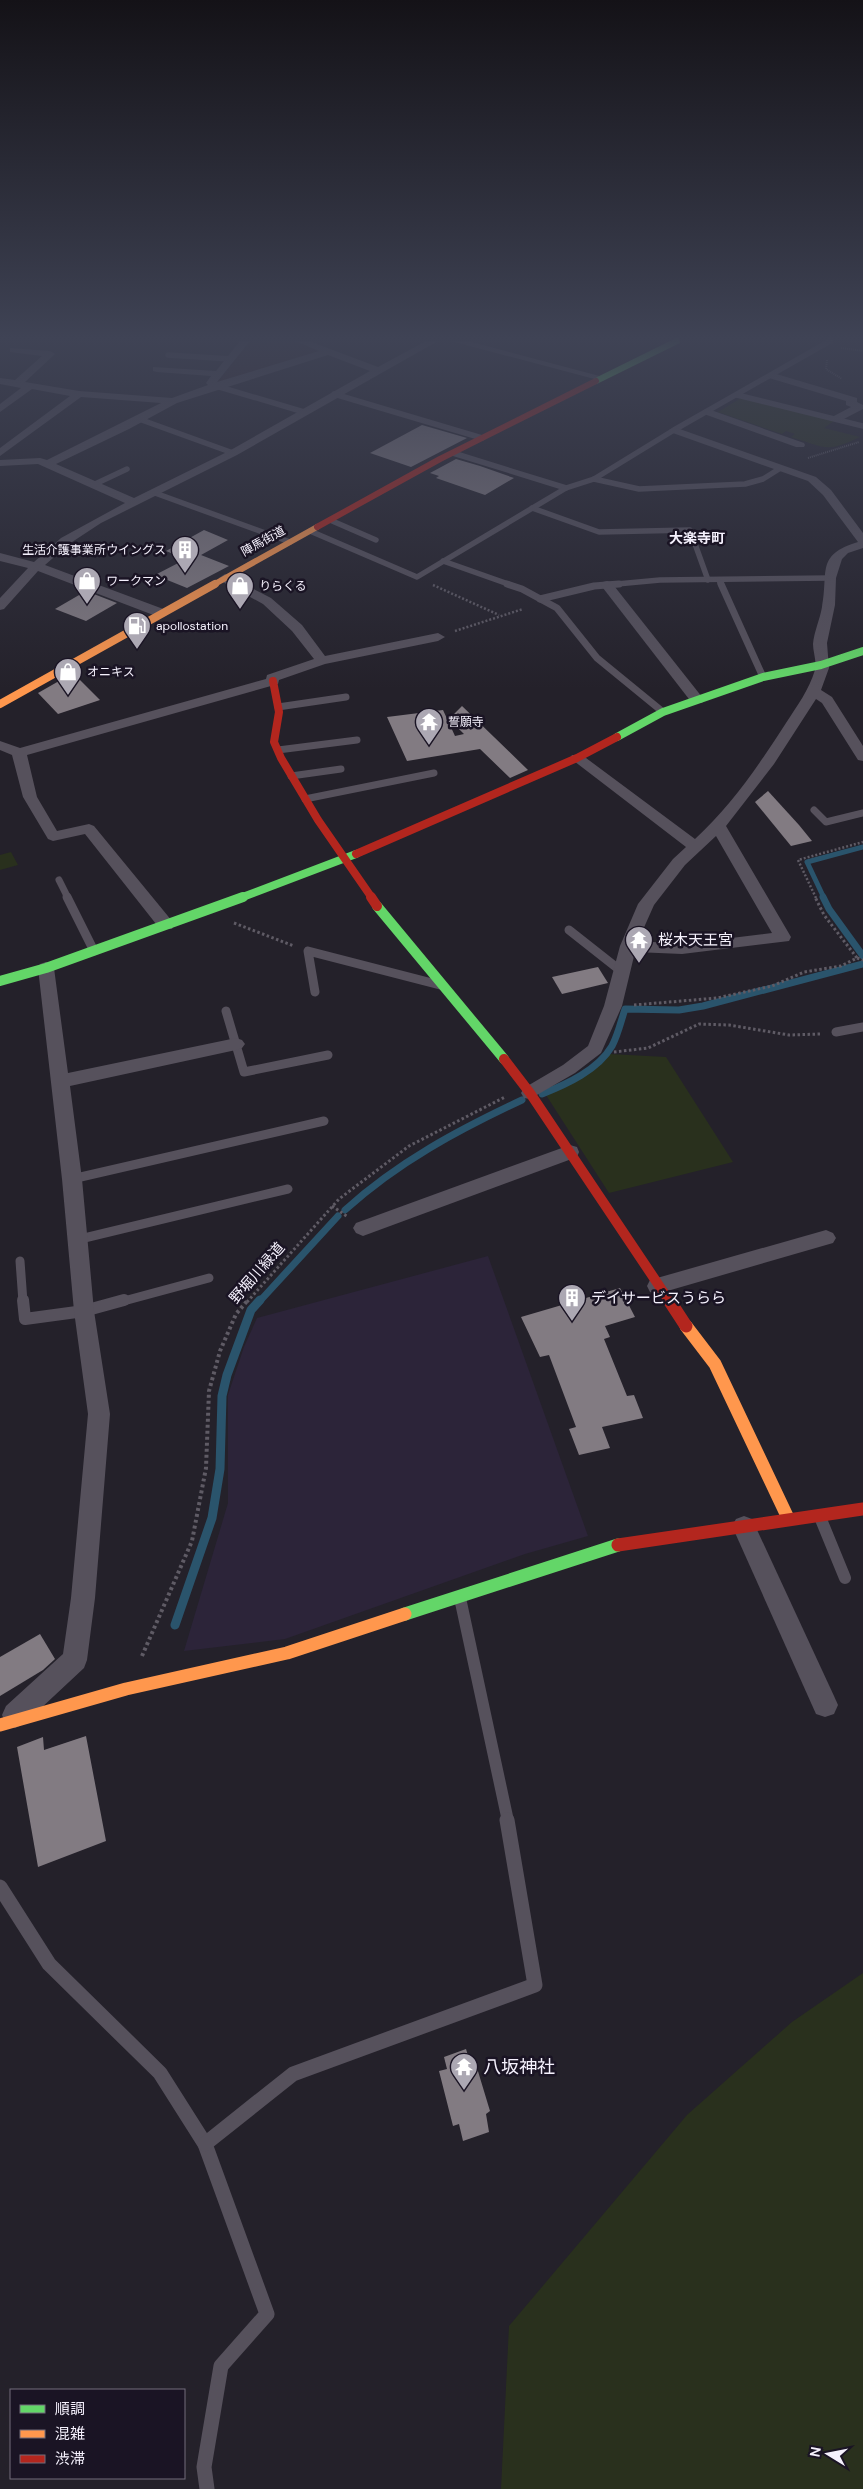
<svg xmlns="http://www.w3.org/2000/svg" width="863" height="2489" viewBox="0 0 863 2489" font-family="'DM Sans','Noto Sans JP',sans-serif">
  <rect width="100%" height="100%" fill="#24212a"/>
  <polygon fill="#2c2439" points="488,1256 588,1536 525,1554 285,1639 184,1651 228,1503 228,1395 244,1347 257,1318"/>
  <polygon fill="#332227" points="269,341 296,341 323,352 217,383 249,342 266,344"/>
  <g fill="#29301d">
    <path d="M741,398L834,421L824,428L860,437C826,453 826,448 791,437L795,434L786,431L782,434L718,412Z"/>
    <polygon points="11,852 18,865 0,870 0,855"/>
    <path d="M610,1054L666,1057L733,1162L609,1193L546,1095C571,1086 590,1071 610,1054Z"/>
    <polygon points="863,1973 863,2489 501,2489 509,2326 687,2115 792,2022"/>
  </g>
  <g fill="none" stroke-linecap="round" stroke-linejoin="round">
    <polyline stroke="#2a546c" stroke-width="5" points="824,898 807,862 863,847"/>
    <g stroke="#2a546c" stroke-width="7">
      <polyline points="823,897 829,909 863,956"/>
      <path d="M542,1094C567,1084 598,1070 612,1046C618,1035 621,1021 625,1009L679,1010L703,1006L863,964"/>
      <path d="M345,1210C398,1162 458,1130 522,1100"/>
      <polyline points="259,1302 338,1216"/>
    </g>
    <polyline stroke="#2a546c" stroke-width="9" points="175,1625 212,1518 220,1469 222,1396 227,1375 251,1310 260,1300"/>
  </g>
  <g fill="#827b82">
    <polygon points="422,425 467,438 411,467 370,453"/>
    <polygon points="456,459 480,466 514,478 485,495 436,478 439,476 430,473"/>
    <polygon points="204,530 228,540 201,555 229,566 187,588 155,575 186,559 166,551"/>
    <polygon points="86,591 117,603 86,621 55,609"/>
    <polygon points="73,673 100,700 58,714 38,693"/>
    <polygon points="462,706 528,770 510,778 480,749 407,761 387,717 443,710 455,736 464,734 449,719"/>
    <polygon points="768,791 799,825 812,841 791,846 755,802"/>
    <polygon points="598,967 608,983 562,994 552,977"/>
    <polygon points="620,1288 635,1317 605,1326 610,1337 604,1339 627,1396 634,1395 643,1418 602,1427 610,1448 579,1455 569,1429 576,1427 549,1355 540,1357 521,1317"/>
    <polygon points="40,1634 55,1659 43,1670 0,1696 0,1657"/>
    <polygon points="86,1736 106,1841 38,1867 17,1747 43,1737 44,1750"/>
    <polygon points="466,2049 469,2059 474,2058 490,2111 486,2114 489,2132 463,2141 459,2124 453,2126 439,2071 447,2069 444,2057"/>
  </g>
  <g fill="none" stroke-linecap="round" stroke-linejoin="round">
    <g stroke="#5f5b65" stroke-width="2" stroke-dasharray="1 1" stroke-linecap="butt">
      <polyline points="841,348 863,351"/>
      <polyline points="827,360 826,369 842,379"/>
      <polyline points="808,458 859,442"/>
    </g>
    <g stroke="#5f5b65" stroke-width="2.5" stroke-dasharray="2 2" stroke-linecap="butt">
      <polyline points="433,585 499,615"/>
      <polyline points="455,631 523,609"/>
      <polyline points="816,898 798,860 863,842"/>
    </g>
    <g stroke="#5f5b65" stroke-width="3" stroke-dasharray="2.5 2.5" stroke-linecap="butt">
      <polyline points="234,923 294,946"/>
      <polyline points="857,958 863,960"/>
      <polyline points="634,1005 717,998 772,986 804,972 841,966 857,958 824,915 815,897"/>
      <polyline points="614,1052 648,1048 699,1024 729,1025 789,1035 820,1034"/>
      <polyline points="332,1206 348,1217"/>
      <polyline points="247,1302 339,1199 409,1146 505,1097"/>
    </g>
    <polyline stroke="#5f5b65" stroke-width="4" stroke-dasharray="3 3" stroke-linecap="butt" points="142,1656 192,1541 206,1468 209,1391 220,1351 236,1314 248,1300"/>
    <g stroke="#56515c" stroke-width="5.5">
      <polyline points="168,355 231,359"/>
      <polyline points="216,386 304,412"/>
      <polyline points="334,394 482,438"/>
      <polyline points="737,395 863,426"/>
      <polyline points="139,419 233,453"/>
      <polyline points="453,453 566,488"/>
      <polyline points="594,479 639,489 745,484 763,479 779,469"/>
      <polyline points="93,485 127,469"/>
      <polyline points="155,493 290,542"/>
      <polyline points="532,508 599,532 690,530 708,580"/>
      <polyline points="330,520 376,540"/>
      <polyline points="310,531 417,577 566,488 594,479 674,430 830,341"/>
      <polyline points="443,561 511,585"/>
      <polyline points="719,580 721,585"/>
      <polyline points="606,585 660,580 830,578"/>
    </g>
    <g stroke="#56515c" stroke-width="7">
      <polyline points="507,584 522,589 557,608 597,658 663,712"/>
      <polyline points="721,584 763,677"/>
      <polyline points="540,599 594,586 619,584"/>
      <polyline points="278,707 346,697"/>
      <polyline points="278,750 357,740"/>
      <polyline points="291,776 341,769"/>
      <polyline points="305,799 434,773"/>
      <polyline points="814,810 826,822 863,813"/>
      <polyline points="59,880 68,898"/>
    </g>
    <g stroke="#56515c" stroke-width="9">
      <polyline points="67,897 94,951"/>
      <polyline points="569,930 621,971"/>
      <polyline points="315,992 308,951 440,985"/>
      <polyline points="226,1011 244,1072 328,1055"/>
      <polyline points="836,1032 863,1027"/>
      <polyline points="72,1179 324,1121"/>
      <polyline points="76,1240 288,1189"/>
      <polyline points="20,1261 23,1302"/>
      <polyline points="120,1302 209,1278"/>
    </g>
    <g stroke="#56515c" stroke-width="12">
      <polyline points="23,1300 25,1319 84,1311 124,1300"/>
      <polyline points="820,1517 845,1578"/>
      <polyline points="460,1598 508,1821"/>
    </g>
    <g stroke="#56515c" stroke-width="15">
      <polyline points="0,1887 49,1964 160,2073 205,2144 267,2314 221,2366 204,2467 207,2489"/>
      <polyline points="205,2144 293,2074 535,1985 507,1820"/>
    </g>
    <g fill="#56515c" fill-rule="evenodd">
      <path d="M240,341H250L217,382L319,351L295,341H309L378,367L426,341H438L237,455L101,523L69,544L45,565L166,610L167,613L166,616H156L38,571L4,609L0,610V598L28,568L0,561V553L34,562L61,538L125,503L38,464L0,466V460L40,458L47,460L161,403L81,397L0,456V448L70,396L32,389L0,412V404L21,388L0,384V378L15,380L42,356L10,352V348L50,351L55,354L25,382L79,391L172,398L208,385L206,383L211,376L157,372L153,371V367L216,371ZM328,355L370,371L229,451L134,498L56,464L129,429L177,403Z"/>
      <polygon points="451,341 468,341 607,378 602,381"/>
      <polygon points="773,373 857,398 857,402 863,405 863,409 840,421 832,421 832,417 851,407 846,405 846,401 769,378 768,376"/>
      <polygon points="708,409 804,443 805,445 804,447 796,447 704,414 704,410"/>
      <path d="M674,427L816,477L831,490L863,533V548L848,553L842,559L836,578L835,605L827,643L829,668L821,690L832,697L863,746V761L858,760L822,703L816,699L774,764L726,826L791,937L789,941L682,954L635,952L622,1006L601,1053L575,1073L530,1099L524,1098L521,1093L524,1088L563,1065L588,1046L604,1006L620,946L638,904L673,859L686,847L570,758L572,755H582L695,839C731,806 759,765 786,723C797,706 809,690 815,670C817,662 813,652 813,644C814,632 820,619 822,607C829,572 815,555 858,542L823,495L808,481L670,432L669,430ZM716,836L772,933L682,944L638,941L654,905L685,865Z"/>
      <polygon points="225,574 271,598 302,625 325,656 438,633 445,637 438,641 325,664 279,680 278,684 27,755 37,797 57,831 89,824 94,826 172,921 174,925 172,929 160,929 85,834 53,841 48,839 23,797 12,755 0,750 0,741 20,748 266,679 267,675 314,659 292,631 263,604 221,581 219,578"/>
      <polygon points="607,581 611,582 702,697 704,700 702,703 692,703 603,588 601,585 603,582"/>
      <polygon points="46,962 52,964 54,968 68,1073 236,1038 242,1040 245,1044 242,1048 236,1050 70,1086 82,1179 94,1311 110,1414 95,1598 87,1660 84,1668 24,1724 15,1728 6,1724 2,1715 6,1706 63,1654 71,1598 88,1414 74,1311 62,1179 38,968 40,964"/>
      <polygon points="570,1145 577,1147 579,1152 577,1157 363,1236 356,1233 353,1228 356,1223"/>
      <polygon points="826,1230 833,1233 836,1238 833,1243 657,1294 650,1292 647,1286 650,1280 657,1278"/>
      <polygon points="744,1516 752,1519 834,1696 838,1705 834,1714 825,1717 816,1714 732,1526 736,1519"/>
    </g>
    <polyline stroke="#63d668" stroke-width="6" points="596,381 677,341"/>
    <g stroke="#63d668" stroke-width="8">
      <polyline points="617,737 663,712 763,677 821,665 863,651"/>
      <polyline points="240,898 356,854"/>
    </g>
    <g stroke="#63d668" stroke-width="10">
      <polyline points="377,906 504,1059"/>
      <polyline points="0,981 46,968 243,897"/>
    </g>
    <polyline stroke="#63d668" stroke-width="13" points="405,1614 618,1545"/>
    <polyline stroke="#ff974d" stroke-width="6" points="213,585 317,527"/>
    <polyline stroke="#ff974d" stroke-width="8" points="0,704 215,584"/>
    <g stroke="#ff974d" stroke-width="13">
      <polyline points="686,1326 715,1364 788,1518"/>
      <polyline points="0,1725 126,1689 287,1653 405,1614"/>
    </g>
    <polyline stroke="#b3261e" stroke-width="6" points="317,527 440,459 596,381"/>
    <g stroke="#b3261e" stroke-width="8">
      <polyline points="273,681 279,712 274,742 281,758 318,820 372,898"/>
      <polyline points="356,854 577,758 617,737"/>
    </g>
    <g stroke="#b3261e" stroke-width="10">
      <polyline points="371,897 377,906"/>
      <polyline points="504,1059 530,1093 670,1302"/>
    </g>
    <g stroke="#b3261e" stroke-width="13">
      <polyline points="669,1300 686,1326"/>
      <polyline points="618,1545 863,1509"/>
    </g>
  </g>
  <linearGradient id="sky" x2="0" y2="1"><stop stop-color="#141217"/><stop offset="0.49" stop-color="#3f4355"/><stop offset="1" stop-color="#3f4355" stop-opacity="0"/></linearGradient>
  <rect width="863" height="689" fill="url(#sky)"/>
  <defs>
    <symbol id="building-pin" viewBox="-11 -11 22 30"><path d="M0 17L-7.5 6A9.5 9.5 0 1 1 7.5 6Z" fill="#aca8b3" stroke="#1a1424"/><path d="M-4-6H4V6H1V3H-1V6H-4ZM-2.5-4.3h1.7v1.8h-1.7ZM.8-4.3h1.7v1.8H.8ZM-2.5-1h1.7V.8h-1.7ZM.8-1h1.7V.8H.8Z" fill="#fff"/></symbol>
    <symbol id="shop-pin" viewBox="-11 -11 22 30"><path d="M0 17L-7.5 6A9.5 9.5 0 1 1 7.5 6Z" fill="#aca8b3" stroke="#1a1424"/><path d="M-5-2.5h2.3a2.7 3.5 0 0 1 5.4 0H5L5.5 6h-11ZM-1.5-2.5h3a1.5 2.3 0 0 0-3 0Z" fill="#fff"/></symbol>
    <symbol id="fuel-pin" viewBox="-11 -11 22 30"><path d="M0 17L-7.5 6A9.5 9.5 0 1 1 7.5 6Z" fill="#aca8b3" stroke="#1a1424"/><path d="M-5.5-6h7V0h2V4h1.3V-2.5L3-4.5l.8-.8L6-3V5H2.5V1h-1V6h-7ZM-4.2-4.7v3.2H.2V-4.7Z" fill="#fff"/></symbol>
    <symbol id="temple-pin" viewBox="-11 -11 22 30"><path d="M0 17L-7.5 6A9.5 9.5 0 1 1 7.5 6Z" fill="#aca8b3" stroke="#1a1424"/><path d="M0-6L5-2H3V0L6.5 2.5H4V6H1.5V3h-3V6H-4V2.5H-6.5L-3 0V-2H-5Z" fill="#fff"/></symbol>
  </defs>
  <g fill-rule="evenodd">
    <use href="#building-pin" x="169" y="534" width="32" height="43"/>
    <use href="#shop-pin" x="71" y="565" width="32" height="43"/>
    <use href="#shop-pin" x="224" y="570" width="32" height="43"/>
    <use href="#fuel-pin" x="121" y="610" width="32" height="43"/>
    <use href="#shop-pin" x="52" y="656" width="32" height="43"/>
    <use href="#temple-pin" x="413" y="706" width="32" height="43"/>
    <use href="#temple-pin" x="623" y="924" width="32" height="43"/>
    <use href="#building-pin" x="556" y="1282" width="32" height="43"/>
    <use href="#temple-pin" x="448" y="2051" width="32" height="43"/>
  </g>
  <g text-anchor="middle" stroke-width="5" stroke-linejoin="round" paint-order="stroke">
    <g font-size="12" fill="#f5f1fd" stroke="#1a1424">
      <text transform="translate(263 541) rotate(-29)" y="4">陣馬街道</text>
    </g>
    <g font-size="12" fill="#f5f1fd" stroke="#1a1424" text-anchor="start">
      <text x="166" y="554" text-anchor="end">生活介護事業所ウイングス</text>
      <text x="106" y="585">ワークマン</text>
      <text x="259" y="590">りらくる</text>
      <text x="156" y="630">apollostation</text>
      <text x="87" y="676">オニキス</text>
      <text x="448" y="726">誓願寺</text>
    </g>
    <g font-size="14" font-weight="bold" fill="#f5f1fd" stroke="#1a1424">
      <text x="697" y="543">大楽寺町</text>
    </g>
    <g font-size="15" fill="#f5f1fd" stroke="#1a1424" text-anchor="start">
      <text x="658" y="945">桜木天王宮</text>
      <text x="591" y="1303">デイサービスうらら</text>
    </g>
    <g font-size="15" fill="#f5f1fd" stroke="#1a1424">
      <text transform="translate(257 1273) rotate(-49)" y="5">野堀川緑道</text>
    </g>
    <g font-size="18" fill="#f5f1fd" stroke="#1a1424" text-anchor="start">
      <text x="483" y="2073">八坂神社</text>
    </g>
  </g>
  <rect x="10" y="2389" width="175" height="90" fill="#1a1424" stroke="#726c7b"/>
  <rect x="20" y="2405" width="25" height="8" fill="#63d668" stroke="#726c7b"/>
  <text x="55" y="2414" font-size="15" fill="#f5f1fd">順調</text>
  <rect x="20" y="2430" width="25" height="8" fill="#ff974d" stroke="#726c7b"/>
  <text x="55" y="2439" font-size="15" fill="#f5f1fd">混雑</text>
  <rect x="20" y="2455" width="25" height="8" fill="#b3261e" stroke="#726c7b"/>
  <text x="55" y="2464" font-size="15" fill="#f5f1fd">渋滞</text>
  <g transform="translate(828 2454) rotate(280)" stroke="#1a1424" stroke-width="4" paint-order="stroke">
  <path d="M0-4L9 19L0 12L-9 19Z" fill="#f5f1fd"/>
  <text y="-8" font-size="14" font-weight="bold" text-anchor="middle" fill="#f5f1fd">N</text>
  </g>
</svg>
